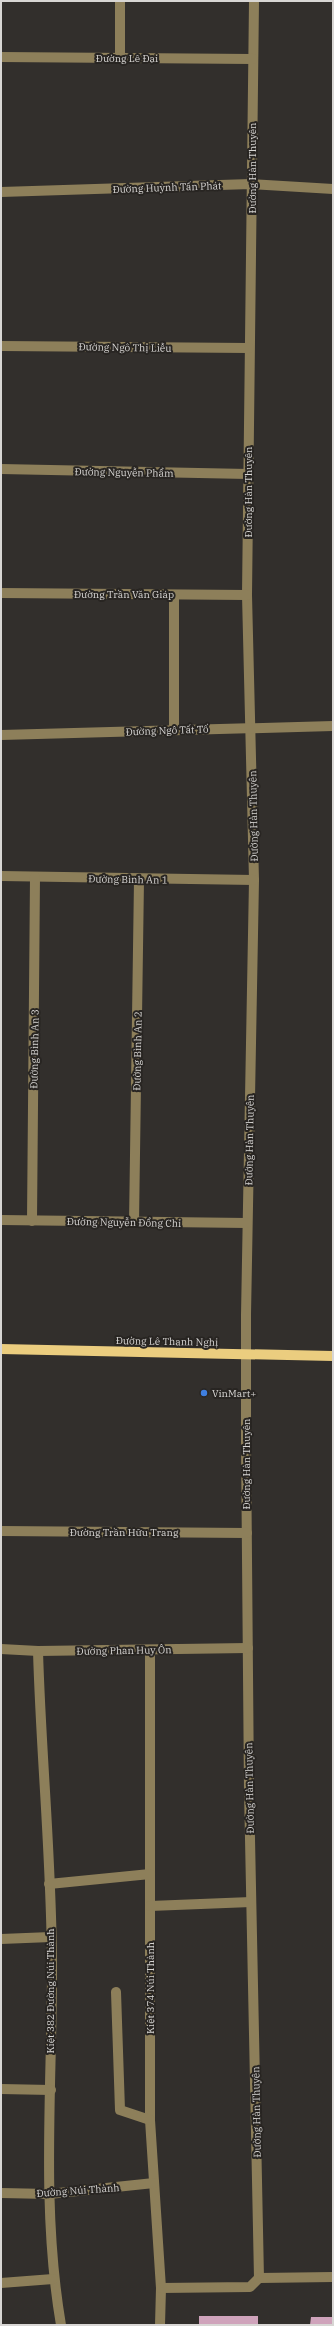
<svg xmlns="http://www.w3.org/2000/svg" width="334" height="2326" viewBox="0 0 334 2326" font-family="'IBM Plex Serif',serif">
  <rect width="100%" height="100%" fill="#322f2c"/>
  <g fill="#cfa3bb">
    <rect x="199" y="2316" width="59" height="9"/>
    <polygon points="311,2317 333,2317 333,2325 310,2325"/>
  </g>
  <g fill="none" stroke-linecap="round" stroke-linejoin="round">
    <g stroke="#8d7f5a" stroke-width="10">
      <polyline points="120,1 120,57"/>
      <polyline points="254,1 247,595 254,880 246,1315 246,1442 249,1790 259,2278"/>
      <polyline points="1,57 253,59"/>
      <polyline points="1,192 251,184 333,189"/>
      <polyline points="1,346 249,348"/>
      <polyline points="1,469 248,474"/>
      <polyline points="1,593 247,595"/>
      <polyline points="174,595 174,730"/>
      <polyline points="1,735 333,726"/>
      <polyline points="1,876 254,880"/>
      <polyline points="1,1220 247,1223"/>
      <polyline points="32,1221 35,877"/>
      <polyline points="134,1223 139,880"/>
      <polyline points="1,1531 247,1533"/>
      <polyline points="1,1649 38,1651 248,1648"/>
      <polyline points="150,1650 150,2120 161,2288 160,2325"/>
      <path d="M38,1651C41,1757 52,1863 52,1970C52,2088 41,2208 61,2325"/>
      <polyline points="49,1884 150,1874"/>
      <polyline points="150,1906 251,1902"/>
      <polyline points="1,1939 51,1937"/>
      <polyline points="116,1992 120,2110 150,2120"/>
      <polyline points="1,2089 51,2090"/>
      <polyline points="1,2193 49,2194 154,2183"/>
      <polyline points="1,2283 53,2279"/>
      <polyline points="161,2288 250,2287 259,2278 333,2277"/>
    </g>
    <polyline stroke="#ebcd7f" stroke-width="10" points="1,1349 333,1356"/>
  </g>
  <circle fill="#3f7fe0" stroke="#282522" stroke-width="1.5" cx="204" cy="1393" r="4"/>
  <g text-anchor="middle" stroke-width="4" stroke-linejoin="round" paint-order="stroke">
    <g font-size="10" fill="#d8d6d4" stroke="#282522">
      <text x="127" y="62">Đường Lê Đại</text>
      <text transform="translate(252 168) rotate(-90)" y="4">Đường Hàn Thuyên</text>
      <text transform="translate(167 187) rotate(-2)" y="4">Đường Huỳnh Tấn Phát</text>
      <text transform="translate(125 347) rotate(1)" y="4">Đường Ngô Thị Liễu</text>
      <text transform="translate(124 472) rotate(1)" y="4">Đường Nguyễn Phẩm</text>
      <text transform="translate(248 492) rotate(-90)" y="4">Đường Hàn Thuyên</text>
      <text x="124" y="598">Đường Trần Văn Giáp</text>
      <text transform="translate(167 730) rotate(-2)" y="4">Đường Ngô Tất Tố</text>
      <text transform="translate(253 816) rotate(-91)" y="4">Đường Hàn Thuyên</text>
      <text transform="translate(128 879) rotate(1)" y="4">Đường Bình An 1</text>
      <text transform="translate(34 1049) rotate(-89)" y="4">Đường Bình An 3</text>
      <text transform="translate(137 1051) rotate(-89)" y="4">Đường Bình An 2</text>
      <text transform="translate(249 1140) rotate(-89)" y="4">Đường Hàn Thuyên</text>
      <text transform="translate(124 1222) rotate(1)" y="4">Đường Nguyễn Đổng Chi</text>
      <text transform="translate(167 1341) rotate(1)" y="4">Đường Lê Thanh Nghị</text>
      <text transform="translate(246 1464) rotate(-90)" y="4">Đường Hàn Thuyên</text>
      <text x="124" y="1536">Đường Trần Hữu Trang</text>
      <text transform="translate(124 1650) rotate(-1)" y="4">Đường Phan Huy Ôn</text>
      <text transform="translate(249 1788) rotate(-91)" y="4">Đường Hàn Thuyên</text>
      <text transform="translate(150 1988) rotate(-90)" y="4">Kiệt 374 Núi Thành</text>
      <text transform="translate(50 1991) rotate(-90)" y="4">Kiệt 382 Đường Núi Thành</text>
      <text transform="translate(256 2112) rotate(-91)" y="4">Đường Hàn Thuyên</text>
      <text transform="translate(78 2190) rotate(-4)" y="4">Đường Núi Thành</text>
    </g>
    <g font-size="10" fill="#d8d6d4" stroke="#282522" text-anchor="start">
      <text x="212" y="1397">VinMart+</text>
    </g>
  </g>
  <rect width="334" height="2326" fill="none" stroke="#d8d6d4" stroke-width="4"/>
</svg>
